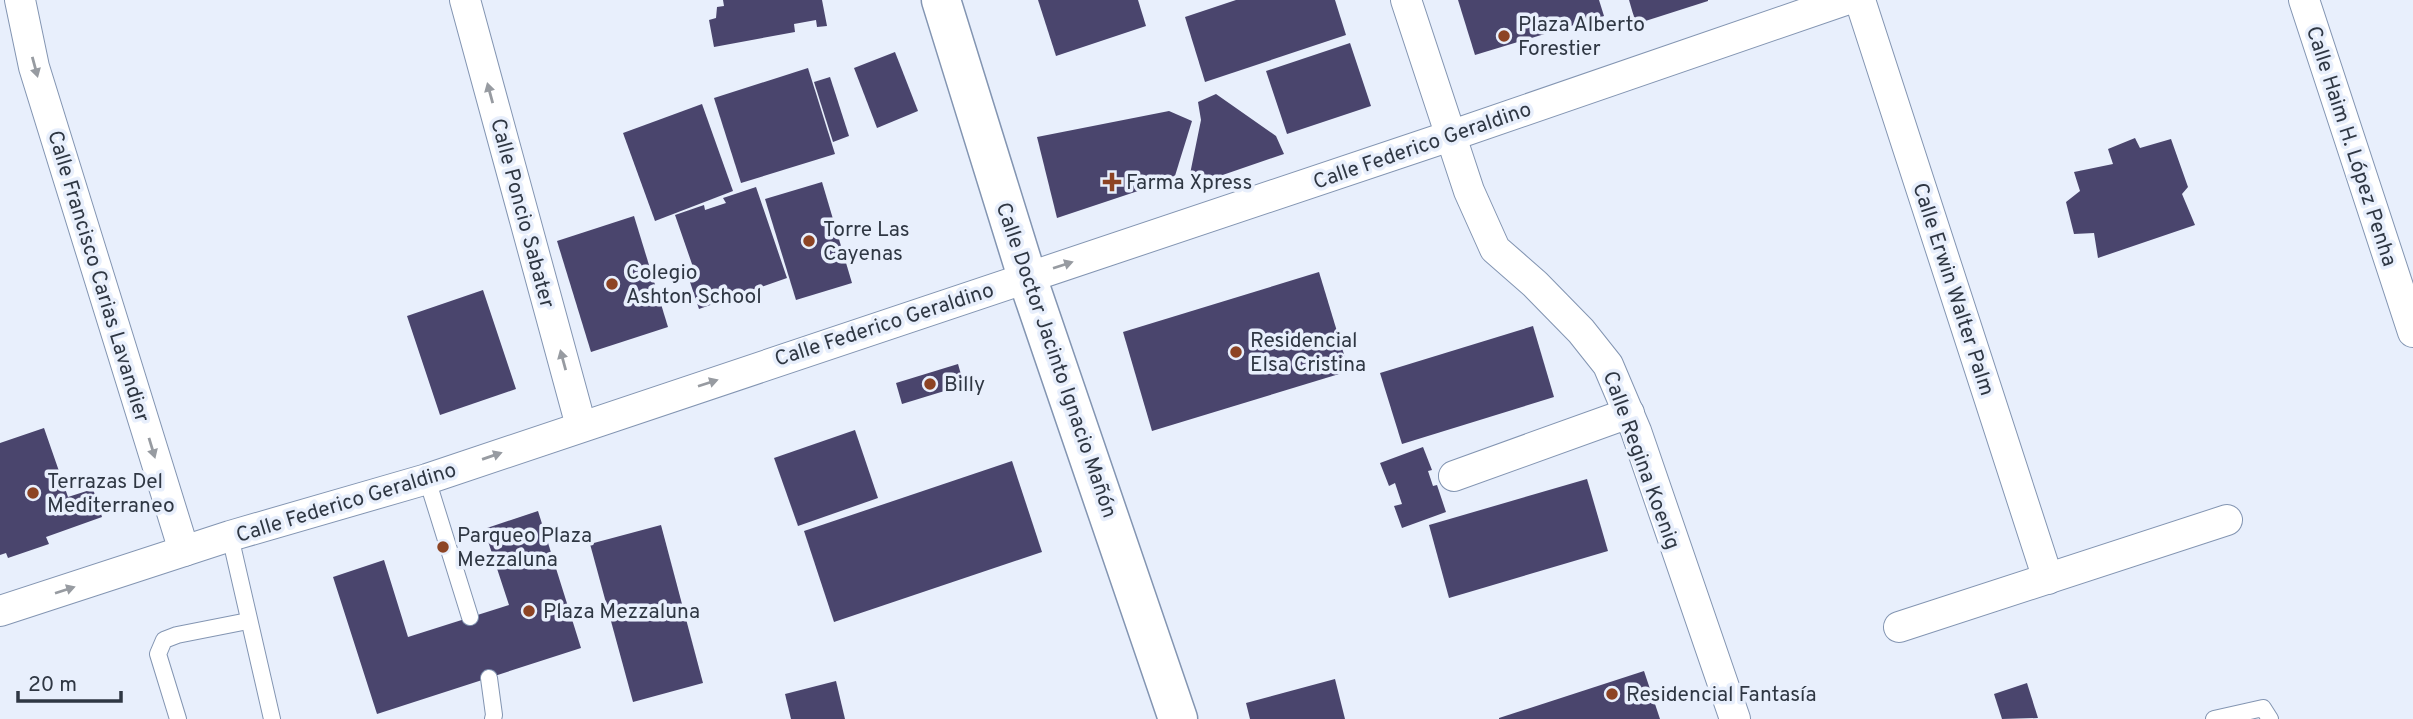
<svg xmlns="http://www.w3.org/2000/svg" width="2413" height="719" viewBox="0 0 2413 719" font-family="Overpass,sans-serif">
  <rect width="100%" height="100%" fill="#e8effc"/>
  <g fill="#4a456d">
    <polygon points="723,0 822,0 827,26 817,27 816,20 794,24 795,32 714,47 709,20 716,18 717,7 724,6"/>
    <polygon points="1038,0 1138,0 1146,26 1056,56"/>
    <polygon points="1236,0 1335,0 1346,35 1205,82 1185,17"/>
    <polygon points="1458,0 1599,0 1604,16 1475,55"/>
    <polygon points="1629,0 1708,0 1708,1 1636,24"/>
    <polygon points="1350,43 1371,106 1287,134 1266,71"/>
    <polygon points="895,52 918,111 877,128 854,68"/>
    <polygon points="808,68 835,154 741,183 714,98"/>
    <polygon points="830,77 849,136 833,142 814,82"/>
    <polygon points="1216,94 1276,136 1284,154 1211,179 1190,174 1201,120 1198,102"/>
    <polygon points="702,104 733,191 655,221 623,133"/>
    <polygon points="1169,111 1192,121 1174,179 1057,218 1037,137"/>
    <polygon points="2135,138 2140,148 2171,139 2188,187 2182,194 2195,225 2098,258 2094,233 2074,234 2066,202 2080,191 2074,172 2113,164 2108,149"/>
    <polygon points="822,182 852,283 796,300 765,199"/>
    <polygon points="756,187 787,278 699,309 686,270 693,267 675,215 704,205 705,210 726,203 723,198"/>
    <polygon points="634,216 668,327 591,352 557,241"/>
    <polygon points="1319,272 1349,371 1152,431 1123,332"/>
    <polygon points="483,290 516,389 440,415 407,316"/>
    <polygon points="1533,326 1554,397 1402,444 1380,373"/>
    <polygon points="958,364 964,385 902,404 896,383"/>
    <polygon points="44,428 68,497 93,489 102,517 46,537 49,544 8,558 6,553 0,555 0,443"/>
    <polygon points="855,430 878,498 798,526 774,458"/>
    <polygon points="1423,447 1432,470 1428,471 1433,486 1437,485 1446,512 1402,528 1394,506 1402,504 1395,483 1389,486 1380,463"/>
    <polygon points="1012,461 1042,552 834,622 804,531"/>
    <polygon points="1587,479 1608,551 1449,598 1429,525"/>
    <polygon points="538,511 581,648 377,714 333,577 384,560 408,637 509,605 484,529"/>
    <polygon points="661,525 703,683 633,702 590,544"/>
    <polygon points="1644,671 1660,719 1499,719 1499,718"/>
    <polygon points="1335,679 1345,719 1250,719 1246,703"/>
    <polygon points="836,681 845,719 791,719 785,694"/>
    <polygon points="2027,683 2038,718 2002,719 1994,694"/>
  </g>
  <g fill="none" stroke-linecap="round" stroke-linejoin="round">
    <defs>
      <g id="lane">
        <polyline points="427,479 470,617"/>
        <polyline points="230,536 272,719"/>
        <polyline points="489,678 494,715 493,719"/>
        <polyline points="178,719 158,654 164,640 177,635 248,621"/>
        <polyline points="2214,719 2263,708 2270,719"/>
      </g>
      <g id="street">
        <polyline points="20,0 34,67 184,551"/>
        <polyline points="465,0 581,426"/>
        <polyline points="1406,0 1469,191 1495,249 1535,284 1581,331 1608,365 1636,431 1735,719"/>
        <polyline points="1860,0 2048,579"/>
        <polyline points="2304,0 2413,332"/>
        <polyline points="1454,476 1629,413"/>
        <polyline points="0,611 230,536 427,479 1450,136 1845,0"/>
        <polyline points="1899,627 2227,520"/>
      </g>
      <polyline id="secondary" points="941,0 1027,277 1178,719"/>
    </defs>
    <use href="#lane" stroke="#8395b2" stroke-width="18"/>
    <use href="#street" stroke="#8395b2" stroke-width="32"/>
    <use href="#secondary" stroke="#8395b2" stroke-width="41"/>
    <use href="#lane" stroke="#fff" stroke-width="16"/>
    <use href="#street" stroke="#fff" stroke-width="30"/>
    <use href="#secondary" stroke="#fff" stroke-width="38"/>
  </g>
  <defs><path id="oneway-solid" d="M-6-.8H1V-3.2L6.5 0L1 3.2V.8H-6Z" transform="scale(1.75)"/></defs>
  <g fill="#979ba1">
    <use href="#oneway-solid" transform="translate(35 67) rotate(75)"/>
    <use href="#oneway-solid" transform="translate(490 93) rotate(-105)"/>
    <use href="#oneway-solid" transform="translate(1063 265) rotate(-18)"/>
    <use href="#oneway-solid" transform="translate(563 360) rotate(-105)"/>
    <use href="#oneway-solid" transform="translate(708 383) rotate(-18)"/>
    <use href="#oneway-solid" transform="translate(152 448) rotate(73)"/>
    <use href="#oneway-solid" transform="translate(492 456) rotate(-19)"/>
    <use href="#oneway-solid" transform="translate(65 590) rotate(-18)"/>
  </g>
  <g fill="#8d4424" stroke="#e8effc" stroke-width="2.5">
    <circle cx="1504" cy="36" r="7"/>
    <path d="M1108.5 171.5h7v7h7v7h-7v7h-7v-7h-7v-7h7z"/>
    <circle cx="809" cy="241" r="7"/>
    <circle cx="612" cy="284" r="7"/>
    <circle cx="1236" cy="352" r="7"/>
    <circle cx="930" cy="384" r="7"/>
    <circle cx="33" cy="493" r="7"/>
    <circle cx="443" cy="547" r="7"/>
    <circle cx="529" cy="611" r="7"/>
    <circle cx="1612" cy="694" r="7"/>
  </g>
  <g text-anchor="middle" stroke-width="7" stroke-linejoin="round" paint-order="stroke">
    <g font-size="21" fill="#2f3743" stroke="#e8effc" text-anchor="start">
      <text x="1518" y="31">Plaza Alberto<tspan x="1518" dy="24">Forestier</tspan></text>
      <text x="1126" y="189">Farma Xpress</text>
      <text x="823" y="236">Torre Las<tspan x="823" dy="24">Cayenas</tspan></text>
      <text x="626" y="279">Colegio<tspan x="626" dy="24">Ashton School</tspan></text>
      <text x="1250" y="347">Residencial<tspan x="1250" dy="24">Elsa Cristina</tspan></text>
      <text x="944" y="391">Billy</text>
      <text x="47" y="488">Terrazas Del<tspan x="47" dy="24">Mediterraneo</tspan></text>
      <text x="457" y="542">Parqueo Plaza<tspan x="457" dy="24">Mezzaluna</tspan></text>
      <text x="543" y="618">Plaza Mezzaluna</text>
      <text x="1626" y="701">Residencial Fantasía</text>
    </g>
    <g font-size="21" fill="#2f3743" stroke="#e8effc">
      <text transform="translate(1422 145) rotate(-19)" y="7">Calle Federico Geraldino</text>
      <text transform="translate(2352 146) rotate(72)" y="7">Calle Haim H. López Penha</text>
      <text transform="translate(523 213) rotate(75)" y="7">Calle Poncio Sabater</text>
      <text transform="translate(99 276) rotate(73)" y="7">Calle Francisco Carias Lavandier</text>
      <text transform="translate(1954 289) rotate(72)" y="7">Calle Erwin Walter Palm</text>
      <text transform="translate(884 324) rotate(-18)" y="7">Calle Federico Geraldino</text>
      <text transform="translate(1057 360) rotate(71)" y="7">Calle Doctor Jacinto Ignacio Mañón</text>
      <text transform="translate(1642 460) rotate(70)" y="7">Calle Regina Koenig</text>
      <text transform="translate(346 502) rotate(-17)" y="7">Calle Federico Geraldino</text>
    </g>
  </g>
  <path d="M18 691v10h103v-10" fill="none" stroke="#2f3743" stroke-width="3.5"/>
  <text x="28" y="691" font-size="21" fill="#2f3743" stroke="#e8effc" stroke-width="5" paint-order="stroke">20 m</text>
</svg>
